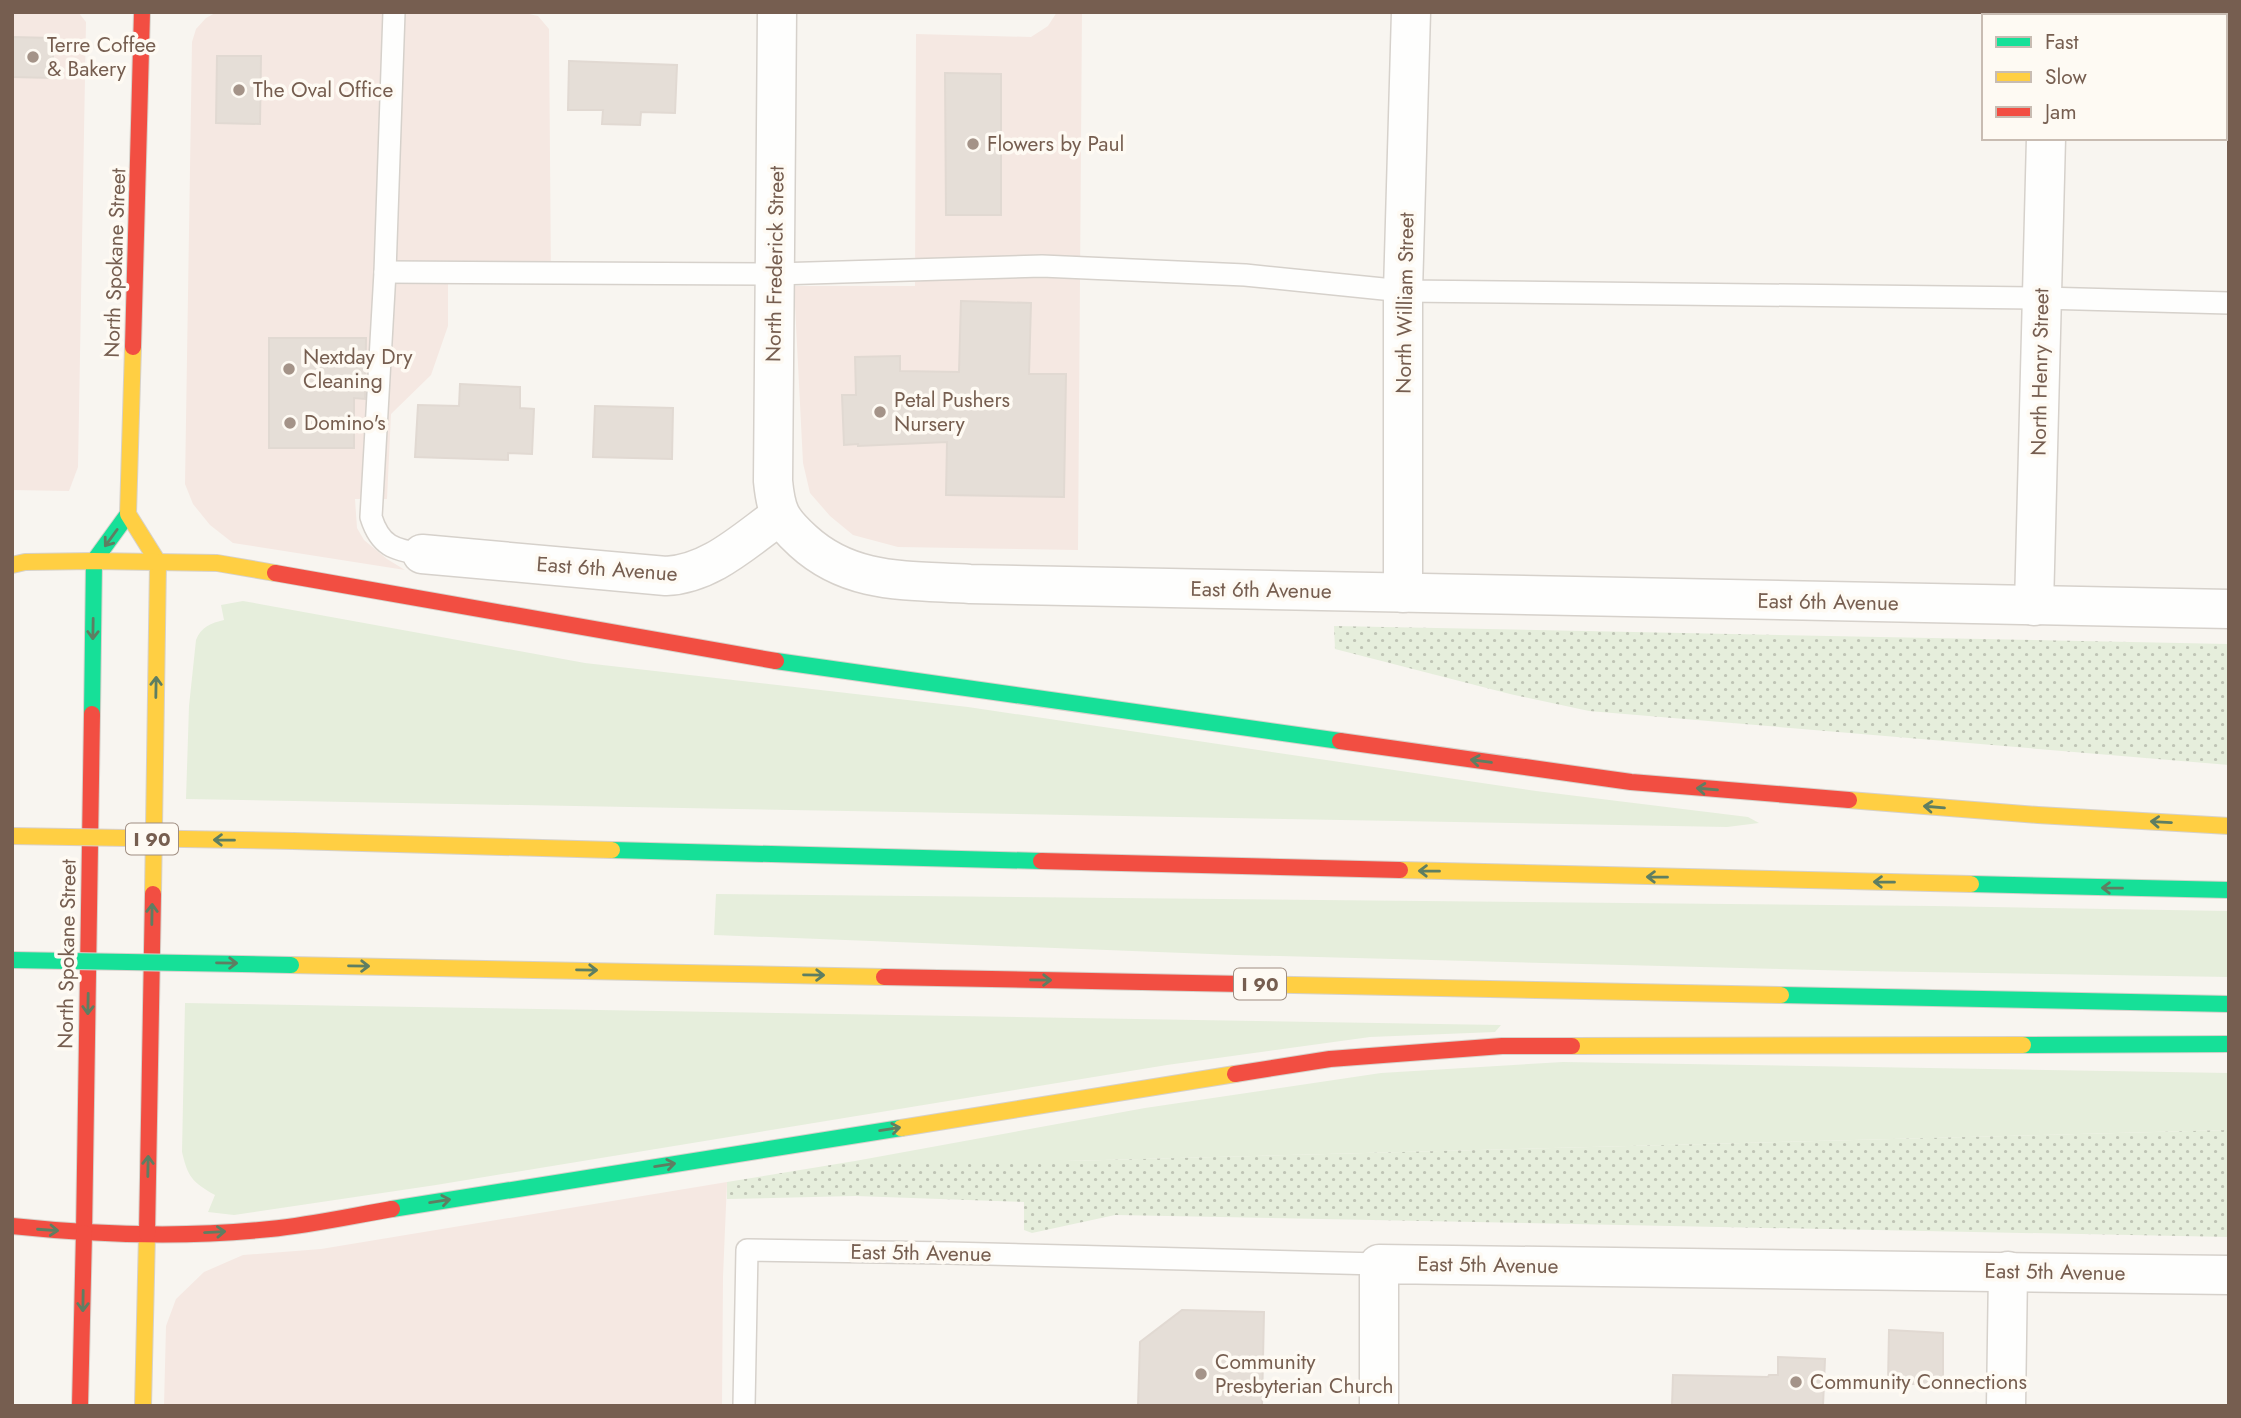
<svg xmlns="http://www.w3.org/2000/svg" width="2241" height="1418" viewBox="0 0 2241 1418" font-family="Jost,sans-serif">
  <defs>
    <pattern id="park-dots" width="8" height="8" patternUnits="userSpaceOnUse" patternTransform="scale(1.75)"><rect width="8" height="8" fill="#e6eedc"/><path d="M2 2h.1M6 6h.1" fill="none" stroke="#bfc4b5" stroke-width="1.8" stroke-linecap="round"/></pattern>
  </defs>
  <rect width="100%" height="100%" fill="#f8f5f0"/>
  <g fill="#f5e8e2">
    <polygon points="12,12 78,12 86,22 78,467 69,491 12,490"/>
    <polygon points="217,12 529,14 538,16 549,29 551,282 448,280 448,326 431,375 391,414 387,499 355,499 357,528 364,540 387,559 405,570 233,543 210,525 193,504 185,484 192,42 196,29 206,18"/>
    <polygon points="1057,12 1082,12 1078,550 898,547 853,535 830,516 810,493 803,463 794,286 915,286 916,34 1031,37 1048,26"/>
    <polygon points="727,1182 723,1277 722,1406 164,1406 166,1326 176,1299 204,1272 243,1255 321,1249"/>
  </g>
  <g fill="#e6eedc">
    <path d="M243,601L585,663L968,707L1536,791L1748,817L1759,823L1727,827L186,799L189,706L196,640C201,627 211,623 224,620L221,605Z"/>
    <polygon points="716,894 1934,906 2229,911 2229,977 1858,971 1236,955 714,935"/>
    <path d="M185,1003L1501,1025L1495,1032L1370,1037L1167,1065L436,1185L234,1215L208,1212L215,1195C192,1182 188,1177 182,1152Z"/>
    <polygon points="1563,1062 2229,1073 2229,1130 1067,1161 855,1161 1145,1108 1381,1073"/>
  </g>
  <g fill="url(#park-dots)">
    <polygon points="1334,626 2229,644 2229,765 1589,711 1510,694 1335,649"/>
    <polygon points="2229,1130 2229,1237 1115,1215 1032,1233 1024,1230 1024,1202 855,1196 727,1199 727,1182 855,1161 1067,1161"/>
  </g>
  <g fill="#e5ded7" stroke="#e1d9d2" stroke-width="2">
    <polygon points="12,37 53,38 53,78 12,77"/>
    <polygon points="217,56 261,56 260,124 216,123"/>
    <polygon points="569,61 677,65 675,113 641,112 640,125 602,124 603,110 568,110"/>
    <polygon points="945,73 1001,74 1001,215 946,215"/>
    <polygon points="961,301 1031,303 1029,374 1066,374 1064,497 946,495 947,442 858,446 858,444 844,445 842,395 856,395 855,357 900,356 900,371 959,372"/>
    <polygon points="269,338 366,338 365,399 354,398 354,448 269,448"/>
    <polygon points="460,384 520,387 520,408 534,409 532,454 508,453 508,460 415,457 418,405 459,406"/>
    <polygon points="595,406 673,408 672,459 593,457"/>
    <polygon points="1182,1310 1264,1312 1262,1406 1138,1406 1140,1342"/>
    <polygon points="1889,1330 1943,1333 1943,1385 1888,1383"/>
    <polygon points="1778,1357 1825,1359 1823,1406 1672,1406 1673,1375 1768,1377 1769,1375 1778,1375"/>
  </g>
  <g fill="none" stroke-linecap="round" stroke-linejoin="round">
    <defs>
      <g id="lane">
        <path d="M394,12L385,272L371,517C380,546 394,550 422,554"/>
        <polyline points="385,272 776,274 1042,266 1245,275 1403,291 2042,298 2229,303"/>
        <polyline points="744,1406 747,1250 948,1253 1379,1264"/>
      </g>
      <g id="street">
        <path d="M777,12L773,481C776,512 780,520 803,541C851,585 908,580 970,584L2229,609"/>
        <polyline points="2075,12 2198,16"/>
        <polyline points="2225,17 2229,17"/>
        <path d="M422,554L666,576C710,574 744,541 779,516"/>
        <polyline points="1403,593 1403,291 1411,12"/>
        <polyline points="2034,606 2046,138"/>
        <polyline points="1379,1406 1379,1264 2229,1275"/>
        <polyline points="2006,1406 2008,1271"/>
      </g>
      <g id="fast">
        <polyline points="776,661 1340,741"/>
        <polyline points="92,714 94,561 128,514"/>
        <polyline points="612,850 1041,861"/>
        <polyline points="1971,884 2229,890"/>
        <polyline points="1781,995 2229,1004"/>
        <polyline points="2023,1045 2229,1044"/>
        <polyline points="392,1209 901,1128"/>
      </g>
      <g id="slow">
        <polyline points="133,347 128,514 158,562 153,894"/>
        <polyline points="12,565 25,562 94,561 217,563 275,573"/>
        <polyline points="1849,800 2038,815 2229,826"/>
        <polyline points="293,841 612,850"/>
        <polyline points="1400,870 1971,884"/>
        <polyline points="291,965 884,977"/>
        <polyline points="1243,984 1781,995"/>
        <polyline points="1572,1046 2023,1045"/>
        <polyline points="901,1128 1235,1074"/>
        <polyline points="143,1406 147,1234"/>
      </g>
      <g id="jam">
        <polyline points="133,347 142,12"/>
        <polyline points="275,573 776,661"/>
        <polyline points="1340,741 1631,782 1849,800"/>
        <polyline points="1041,861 1400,870"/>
        <polyline points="884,977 1243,984"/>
        <polyline points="1235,1074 1330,1059 1502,1046 1572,1046"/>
        <path d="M12,1226C97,1235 185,1238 270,1229C311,1225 351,1216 392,1209"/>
        <polyline points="84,1233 92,714"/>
        <polyline points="147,1234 153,894"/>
        <polyline points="80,1406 84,1233"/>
      </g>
    </defs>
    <use href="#lane" stroke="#d6d1cb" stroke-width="24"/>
    <use href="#street" stroke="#d6d1cb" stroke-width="41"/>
    <use href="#fast" stroke="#d6d1ca" stroke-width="18"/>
    <use href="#slow" stroke="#d6d1ca" stroke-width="18"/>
    <use href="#jam" stroke="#d6d1ca" stroke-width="18"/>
    <use href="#lane" stroke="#fefefd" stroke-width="21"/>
    <use href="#street" stroke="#fefefd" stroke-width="38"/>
    <use href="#fast" stroke="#16e098" stroke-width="16"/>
    <use href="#slow" stroke="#ffcf43" stroke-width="16"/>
    <use href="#jam" stroke="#f24e42" stroke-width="16"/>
    <defs>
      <polyline id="fast-bridge" points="12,960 291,965"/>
      <polyline id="slow-bridge" points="12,836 293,841"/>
    </defs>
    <use href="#fast-bridge" stroke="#d9d1cc" stroke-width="18" stroke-linecap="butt"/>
    <use href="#slow-bridge" stroke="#d9d1cc" stroke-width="18" stroke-linecap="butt"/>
    <use href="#fast-bridge" stroke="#16e098" stroke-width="16"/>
    <use href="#slow-bridge" stroke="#ffcf43" stroke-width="16"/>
  </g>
  <defs><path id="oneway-shaft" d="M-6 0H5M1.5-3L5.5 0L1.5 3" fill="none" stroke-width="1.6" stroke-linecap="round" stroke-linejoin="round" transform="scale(1.75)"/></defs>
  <g stroke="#5e7e62">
    <use href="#oneway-shaft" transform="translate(111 538) rotate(126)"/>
    <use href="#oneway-shaft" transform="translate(93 629) rotate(91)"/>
    <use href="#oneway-shaft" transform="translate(156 687) rotate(-89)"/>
    <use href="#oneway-shaft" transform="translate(1481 761) rotate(-172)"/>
    <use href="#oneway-shaft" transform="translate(1707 789) rotate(-175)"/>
    <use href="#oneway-shaft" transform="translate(1934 807) rotate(-175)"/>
    <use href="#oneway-shaft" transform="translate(2161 822) rotate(-177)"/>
    <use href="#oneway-shaft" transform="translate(224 840) rotate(-179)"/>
    <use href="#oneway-shaft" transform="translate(1429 871) rotate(-179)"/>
    <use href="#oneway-shaft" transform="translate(1657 877) rotate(-179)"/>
    <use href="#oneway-shaft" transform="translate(1884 882) rotate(-179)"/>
    <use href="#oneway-shaft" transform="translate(2112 888) rotate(-179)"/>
    <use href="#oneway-shaft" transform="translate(152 914) rotate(-89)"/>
    <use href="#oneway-shaft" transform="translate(227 963) rotate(1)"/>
    <use href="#oneway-shaft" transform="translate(359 966) rotate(1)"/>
    <use href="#oneway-shaft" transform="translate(587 970) rotate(1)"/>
    <use href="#oneway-shaft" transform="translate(814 975) rotate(1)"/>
    <use href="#oneway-shaft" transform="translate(1041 980) rotate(1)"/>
    <use href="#oneway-shaft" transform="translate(88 1004) rotate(91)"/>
    <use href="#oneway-shaft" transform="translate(890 1129) rotate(-9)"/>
    <use href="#oneway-shaft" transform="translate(665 1165) rotate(-9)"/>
    <use href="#oneway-shaft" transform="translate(148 1166) rotate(-89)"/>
    <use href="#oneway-shaft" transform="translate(440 1201) rotate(-9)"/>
    <use href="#oneway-shaft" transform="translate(48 1230) rotate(4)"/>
    <use href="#oneway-shaft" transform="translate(215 1232) rotate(-3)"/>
    <use href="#oneway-shaft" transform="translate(83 1301) rotate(91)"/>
  </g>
  <g fill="#a49388" stroke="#fefaf3" stroke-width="2.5">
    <circle cx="33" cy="57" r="7"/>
    <circle cx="239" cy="90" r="7"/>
    <circle cx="973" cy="144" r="7"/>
    <circle cx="289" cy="369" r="7"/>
    <circle cx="880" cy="412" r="7"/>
    <circle cx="290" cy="423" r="7"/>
    <circle cx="1201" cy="1374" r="7"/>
    <circle cx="1796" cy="1382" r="7"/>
  </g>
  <g text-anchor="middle" stroke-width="7" stroke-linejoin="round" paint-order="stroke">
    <g fill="#fefaf3" stroke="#9f8d81" stroke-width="2">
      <rect x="126" y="823.5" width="52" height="31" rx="5"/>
      <rect x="1234" y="968.5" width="52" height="31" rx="5"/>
    </g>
    <g font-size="19" font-weight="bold" fill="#765e50">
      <text x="152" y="846">I 90</text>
      <text x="1260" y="991">I 90</text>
    </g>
    <g font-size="21" fill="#765e50" stroke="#fefaf3" text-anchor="start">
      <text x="47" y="52">Terre Coffee<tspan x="47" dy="24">&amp; Bakery</tspan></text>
      <text x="253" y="97">The Oval Office</text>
      <text x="987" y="151">Flowers by Paul</text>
      <text x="303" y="364">Nextday Dry<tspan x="303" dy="24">Cleaning</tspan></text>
      <text x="894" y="407">Petal Pushers<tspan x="894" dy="24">Nursery</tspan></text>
      <text x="304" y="430">Domino's</text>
      <text x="1215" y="1369">Community<tspan x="1215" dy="24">Presbyterian Church</tspan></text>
      <text x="1810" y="1389">Community Connections</text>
    </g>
    <g font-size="21" fill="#765e50" stroke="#fefaf3">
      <text transform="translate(115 263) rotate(-88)" y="7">North Spokane Street</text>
      <text transform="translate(775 264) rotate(-89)" y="7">North Frederick Street</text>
      <text transform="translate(1405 303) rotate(-89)" y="7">North William Street</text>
      <text transform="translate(2040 372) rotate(-89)" y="7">North Henry Street</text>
      <text transform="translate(607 569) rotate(4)" y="7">East 6th Avenue</text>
      <text transform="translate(1261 590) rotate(1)" y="7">East 6th Avenue</text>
      <text transform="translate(1828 602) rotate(1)" y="7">East 6th Avenue</text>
      <text transform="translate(67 954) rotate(-89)" y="7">North Spokane Street</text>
      <text transform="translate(921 1253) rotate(1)" y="7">East 5th Avenue</text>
      <text transform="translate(1488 1265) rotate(1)" y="7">East 5th Avenue</text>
      <text transform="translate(2055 1272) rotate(1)" y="7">East 5th Avenue</text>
    </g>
  </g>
  <rect width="2241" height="1418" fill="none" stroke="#765e50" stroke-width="28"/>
  <rect x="1982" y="14" width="245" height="126" fill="#fefaf3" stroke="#c8bcb2" stroke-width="2"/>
  <rect x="1996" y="37" width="35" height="10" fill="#16e098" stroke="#c8bcb2" stroke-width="2"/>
  <text x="2045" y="49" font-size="21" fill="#765e50">Fast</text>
  <rect x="1996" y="72" width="35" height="10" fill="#ffcf43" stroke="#c8bcb2" stroke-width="2"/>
  <text x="2045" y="84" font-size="21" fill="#765e50">Slow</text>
  <rect x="1996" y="107" width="35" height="10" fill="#f24e42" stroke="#c8bcb2" stroke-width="2"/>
  <text x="2045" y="119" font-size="21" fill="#765e50">Jam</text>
</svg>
